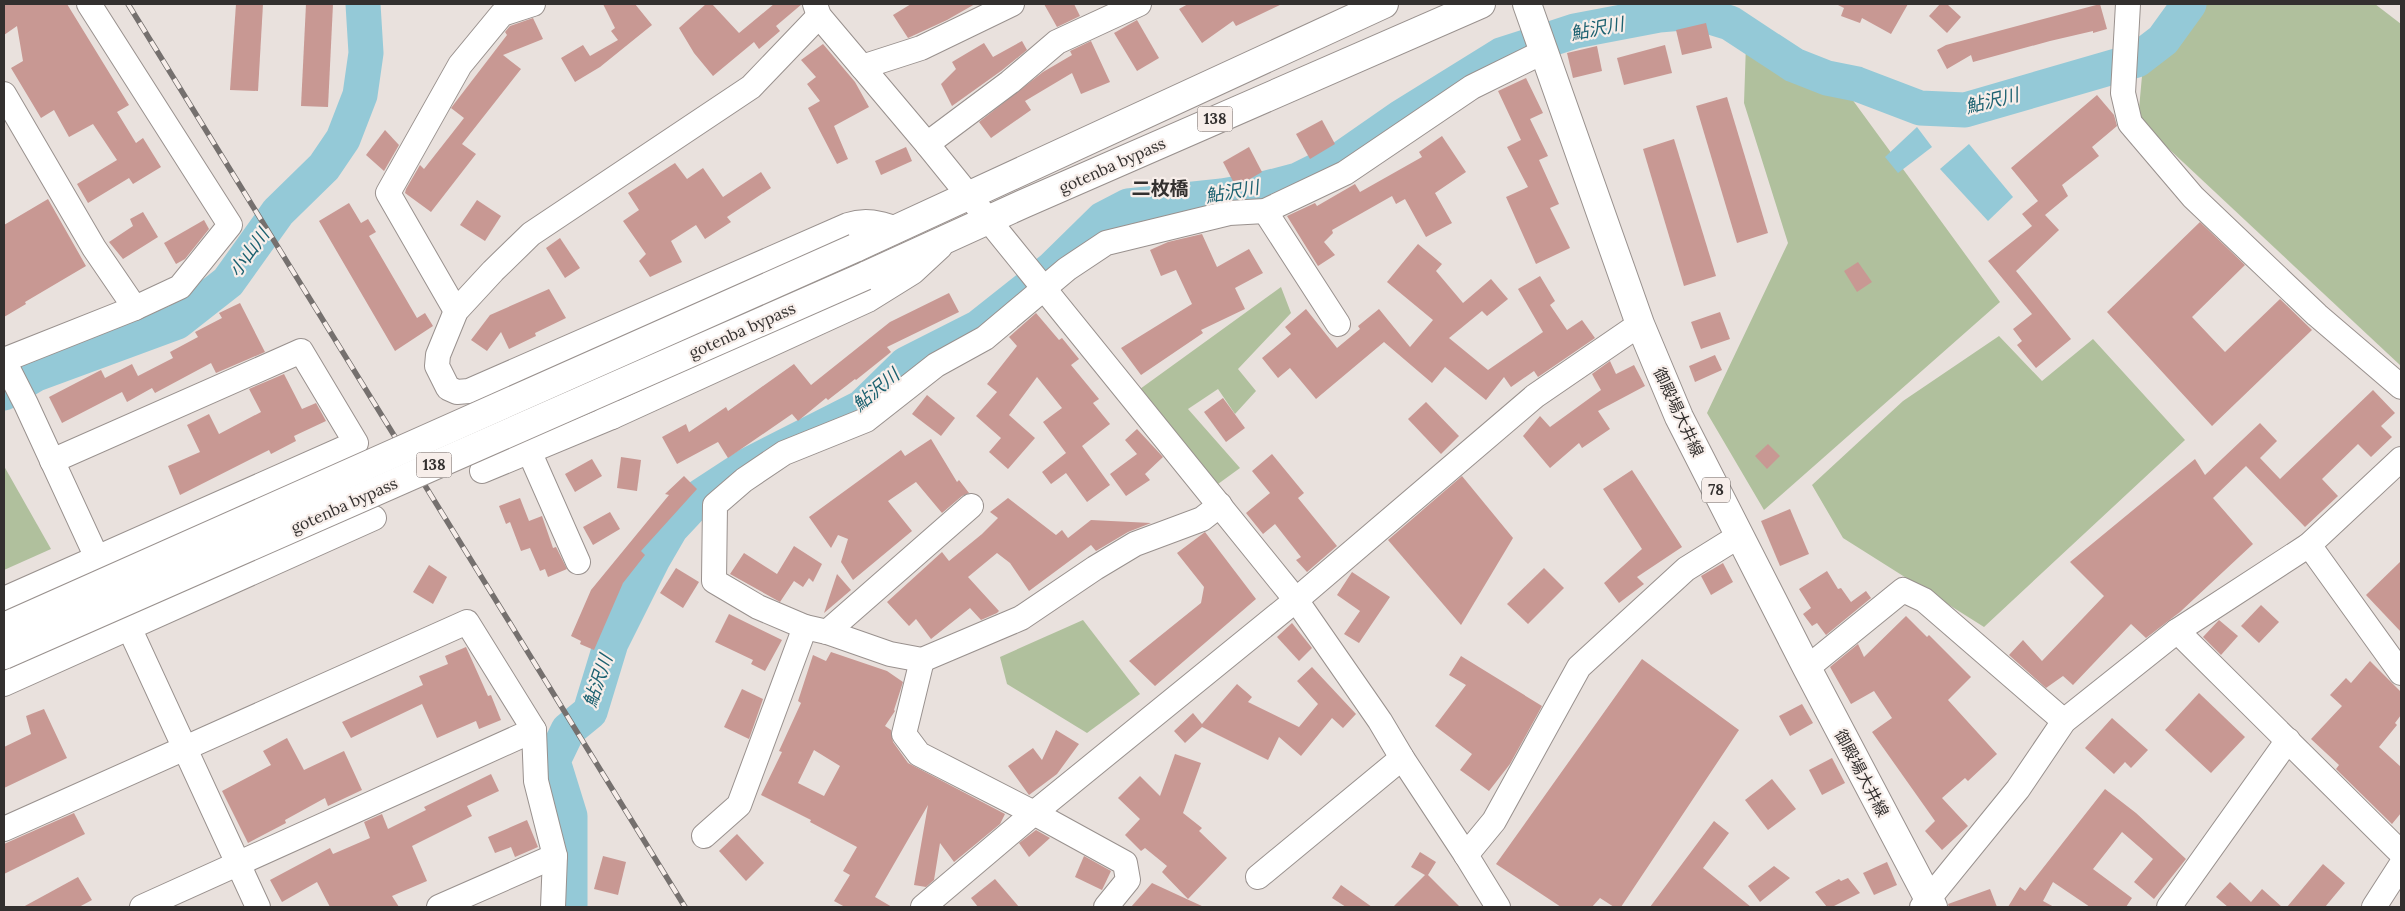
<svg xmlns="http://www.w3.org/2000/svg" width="2405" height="911" viewBox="0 0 2405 911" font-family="Lora,'Noto Sans JP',serif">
  <rect width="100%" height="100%" fill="#e9e1dd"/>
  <g fill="#b0c09d">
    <polygon points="2199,4 2375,4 2401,24 2401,366 2138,120 2142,76"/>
    <polygon points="1746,44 1849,95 2000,302 1764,510 1707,413 1788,243 1744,103"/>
    <polygon points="1281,287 1291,313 1238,369 1256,391 1235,414 1218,389 1188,409 1240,468 1218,484 1140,389"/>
    <polygon points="1999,336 2042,381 2093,339 2185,440 1984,627 1843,538 1812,485 1903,401"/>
    <polygon points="4,466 51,549 4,570"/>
    <polygon points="1083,620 1140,694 1087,733 1007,684 1000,657"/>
  </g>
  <g fill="#94c9d7">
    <polygon points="1917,127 1932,147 1898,173 1885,157"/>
    <polygon points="1969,144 2013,197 1988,221 1940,169"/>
  </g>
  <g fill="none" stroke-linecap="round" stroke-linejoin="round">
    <g stroke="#94c9d7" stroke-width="35">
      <polyline points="4,393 36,374 177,322 228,282 278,212 324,167 343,139 360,95 366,53 363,4"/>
      <polyline points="570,907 570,816 553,761 568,730 590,712 611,643 653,559 671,528 701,496 750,464 862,407 906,364 979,327 1052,269 1103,219 1128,206 1222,196 1263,189 1298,180 1342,158 1401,117 1501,55 1575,31 1659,15 1694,12 1730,23 1794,65 1827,78 1857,84 1920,108 1965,110 2137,60 2163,40 2189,4"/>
    </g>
  </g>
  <g fill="#c89893" fill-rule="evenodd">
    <polygon points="4,4 67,4 129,105 117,112 136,143 143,138 161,167 133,184 129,178 88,203 77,184 117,160 93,124 69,137 54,110 41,118 11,68 23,61 17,26 4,35"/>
    <polygon points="236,4 263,4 258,91 230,90"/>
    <polygon points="306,4 333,4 328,107 301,106"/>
    <polygon points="603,4 635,4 652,25 600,67 575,82 561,58 583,45 590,56 618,40 611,31 615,28"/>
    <polygon points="706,4 712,4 739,33 774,4 802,4 776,26 780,31 759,49 754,42 713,76 694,53 679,28"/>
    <polygon points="911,4 975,4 947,20 908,38 893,15"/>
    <polygon points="1044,4 1074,4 1080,16 1057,27"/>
    <polygon points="1188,4 1282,4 1236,26 1233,21 1202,43 1179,9"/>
    <polygon points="1836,4 1908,4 1891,34 1862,18 1860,23 1841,16 1844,8"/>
    <polygon points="1940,4 1947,4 1961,17 1947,33 1929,16"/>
    <polygon points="2100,4 2107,29 2093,33 2093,31 2050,41 1973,62 1971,55 1947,69 1937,50 1946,45"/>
    <polygon points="533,18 543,39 503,55 521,69 462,144 476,154 431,212 405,193 406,189 420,165 424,169 464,118 451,108 507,35 505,32 510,26"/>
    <polygon points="1137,20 1159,58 1137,71 1114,33"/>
    <polygon points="1706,23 1712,48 1682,55 1676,30"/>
    <polygon points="1022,41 1027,50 1001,71 952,106 941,84 956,69 952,62 984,43 993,57"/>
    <polygon points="1091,41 1110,82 1081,94 1072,73 1025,101 1031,110 991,138 979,122 1043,72 1072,55 1070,51"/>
    <polygon points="823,44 855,82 869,107 834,126 848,159 837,164 808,108 820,101 807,84 816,77 801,60"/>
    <polygon points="1665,45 1672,73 1624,85 1617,58"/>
    <polygon points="1597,46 1602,71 1573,78 1567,53"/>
    <polygon points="1526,78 1543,113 1530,119 1548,156 1539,160 1559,204 1550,208 1570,248 1536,264 1506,197 1528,187 1507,147 1521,140 1498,91"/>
    <polygon points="2097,95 2114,115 2117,126 2092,147 2099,156 2062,185 2068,196 2045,215 2059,230 2016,271 2071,339 2036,368 2017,345 2022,341 2013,329 2032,314 1988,261 2032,226 2022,214 2038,201 2011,168"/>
    <polygon points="1727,97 1768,233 1737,243 1696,106"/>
    <polygon points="1322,120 1335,144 1310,159 1296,134"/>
    <polygon points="385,130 399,145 384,171 366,155"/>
    <polygon points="1442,136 1466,172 1435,193 1452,223 1426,237 1405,199 1396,204 1392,196 1332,230 1333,233 1324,242 1335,255 1318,266 1287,216 1315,203 1317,206 1355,184 1360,192 1422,157 1419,152"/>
    <polygon points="1674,139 1716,276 1684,286 1643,149"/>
    <polygon points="906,147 912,161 881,175 875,161"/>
    <polygon points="1249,147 1262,172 1236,187 1223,162"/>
    <polygon points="675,163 687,179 703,168 723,197 761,172 771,188 727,217 731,222 705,239 696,225 671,241 682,262 650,277 639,261 646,254 623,221 639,210 628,193"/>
    <polygon points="48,199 86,266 25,302 26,304 4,317 4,225"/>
    <polygon points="477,200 501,216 485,241 460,225"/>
    <polygon points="349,203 361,223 368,219 376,232 369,236 417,318 425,313 433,326 395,351 319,221"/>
    <polygon points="143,212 158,237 123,259 109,242 133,226 130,219"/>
    <polygon points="204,220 209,229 185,259 176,264 164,243"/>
    <polygon points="2200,222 2245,265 2192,317 2225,352 2280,299 2312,330 2212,426 2107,312"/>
    <polygon points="1202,234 1217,267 1249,249 1263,273 1235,288 1245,309 1201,330 1203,333 1141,375 1121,348 1192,304 1176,270 1161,276 1150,250 1168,242"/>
    <polygon points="560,238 580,268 565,278 546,248"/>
    <polygon points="1418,244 1442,264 1436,271 1463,303 1491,279 1508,299 1487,316 1482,311 1449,338 1488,370 1543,332 1518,289 1540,276 1555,301 1550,305 1567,330 1582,320 1595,338 1538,377 1534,371 1511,387 1504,377 1486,400 1445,367 1432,383 1384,342 1316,399 1290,368 1278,378 1262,358 1291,334 1285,327 1306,309 1337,348 1360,329 1358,326 1379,309 1410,347 1433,320 1387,282"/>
    <polygon points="1858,262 1872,282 1857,292 1844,271"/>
    <polygon points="549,289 566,318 535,333 536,336 509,349 501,332 487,351 471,340 490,315"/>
    <polygon points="949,293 959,312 887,347 891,352 856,380 855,379 828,400 826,398 798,421 792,414 728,458 718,442 677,464 662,437 686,424 689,432 726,407 728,411 794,364 811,385 890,322"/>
    <polygon points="240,303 265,352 216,373 211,363 155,393 152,388 127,402 122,392 62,423 49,397 101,370 105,378 132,364 138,376 173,358 170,352 198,337 195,332 222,318 219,313"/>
    <polygon points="1720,312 1730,339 1701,349 1691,322"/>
    <polygon points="1036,313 1059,340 1062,338 1079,359 1071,365 1099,399 1093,403 1110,424 1082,446 1110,485 1087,502 1066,473 1051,484 1042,472 1066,453 1043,422 1062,408 1037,377 1009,415 1035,438 1008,469 989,452 1001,438 976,416 997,392 987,384 1017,346 1009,337"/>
    <polygon points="1715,355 1722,370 1695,382 1689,366"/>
    <polygon points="1610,361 1616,374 1634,365 1645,386 1598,411 1610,429 1582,448 1579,443 1550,468 1523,436 1540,416 1550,427 1601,390 1592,374"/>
    <polygon points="284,374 302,409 316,403 326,421 294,436 296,441 271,454 269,450 180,495 168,466 200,452 187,425 209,414 219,434 261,412 249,389"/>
    <polygon points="2373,390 2395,413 2381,426 2392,437 2371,457 2358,444 2322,479 2338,496 2305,527 2246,466 2213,498 2253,544 2180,612 2146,638 2131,624 2073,685 2063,676 2046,688 2009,655 2023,640 2042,661 2104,596 2070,562 2195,459 2205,475 2260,423 2277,441 2260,458 2280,479"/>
    <polygon points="927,395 955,418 941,436 912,414"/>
    <polygon points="1223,398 1245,428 1226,442 1204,412"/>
    <polygon points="1426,402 1459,436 1441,454 1408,419"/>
    <polygon points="1137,429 1163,457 1145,474 1150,480 1126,496 1110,474 1137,454 1125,440"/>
    <polygon points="931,439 957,482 959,480 969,493 962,496 942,513 916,482 888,501 912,531 853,580 841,562 848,539 838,535 831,548 809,517 901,450 905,456"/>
    <polygon points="1768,444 1780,456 1767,469 1755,456"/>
    <polygon points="1272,454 1304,493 1298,498 1337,546 1307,572 1296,560 1301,557 1275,524 1263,534 1246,513 1270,493 1252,471"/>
    <polygon points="621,457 641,460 637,491 617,488"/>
    <polygon points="592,459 602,476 575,492 565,474"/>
    <polygon points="1632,470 1682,547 1637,577 1644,584 1619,603 1604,583 1642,549 1603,489"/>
    <polygon points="684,476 697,489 641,551 645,555 623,583 594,650 580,644 581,641 571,636 591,590 669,495 665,494"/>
    <polygon points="1462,476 1513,538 1461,625 1388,540"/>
    <polygon points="520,498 529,521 542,516 553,548 556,547 567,569 548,577 545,569 540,571 530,548 521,551 510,522 506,524 499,506"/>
    <polygon points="1008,498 1056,535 1062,530 1068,538 1091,520 1151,523 1128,532 1096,551 1091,545 1029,591 1010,563 997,553 968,577 999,611 997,613 981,620 970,608 931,639 916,619 909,626 887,602 942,552 949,561 982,534 998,518 990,512"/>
    <polygon points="1790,509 1809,554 1780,566 1761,521"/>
    <polygon points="610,512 620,529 593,545 583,527"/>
    <polygon points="1205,532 1256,599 1155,686 1129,661 1201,603 1204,587 1177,553"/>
    <polygon points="794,546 822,564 813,582 809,578 803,587 794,581 780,602 730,574 744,553 777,574"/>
    <polygon points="2401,561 2401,632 2366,595"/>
    <polygon points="1723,563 1733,582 1711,595 1701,576"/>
    <polygon points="429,565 447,577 433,604 413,592"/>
    <polygon points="676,568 699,582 683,608 660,593"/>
    <polygon points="1544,568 1564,588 1528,624 1507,604"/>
    <polygon points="1827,571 1838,589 1841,588 1851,602 1866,591 1871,598 1826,635 1817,623 1812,626 1803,614 1811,608 1799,589"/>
    <polygon points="1352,572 1390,597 1359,643 1344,634 1360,611 1337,595"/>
    <polygon points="837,574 851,590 824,613"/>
    <polygon points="2261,605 2279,622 2259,643 2241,626"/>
    <polygon points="729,614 782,640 765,671 751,664 753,660 715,642"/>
    <polygon points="1906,616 1927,637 1929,635 1971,677 1948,700 1997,754 1968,781 1965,778 1942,798 1968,826 1942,850 1925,831 1935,821 1872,732 1892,718 1874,691 1851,704 1830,667 1858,644 1864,657"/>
    <polygon points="2219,620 2238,636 2221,655 2203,637"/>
    <polygon points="1292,623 1312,648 1299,661 1277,637"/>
    <polygon points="466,647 488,696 491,695 501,720 479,729 476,721 437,738 422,704 351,738 342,722 423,685 419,676 448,664 445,656"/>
    <path d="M831,652L887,671L903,682L894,710L895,711L885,726L891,730L893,742L908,763L1005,814L1000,824L954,862L940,843L934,880L926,887L914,885L928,805L875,897L892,907H845L834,901L850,875L843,871L857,847L810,822L811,820L761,795L782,752L779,751L801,703L798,701L813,655L826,661ZM814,750L840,766L824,796L798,783Z"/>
    <polygon points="1461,656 1542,706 1510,764 1489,791 1460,770 1472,754 1435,726 1466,685 1449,675"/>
    <polygon points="1642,659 1739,730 1621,907 1614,907 1600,898 1592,907 1561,907 1496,864"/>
    <polygon points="2370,661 2401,692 2401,715 2395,723 2397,725 2379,747 2401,767 2401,813 2392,824 2336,769 2339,765 2311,739 2342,706 2330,695 2346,678 2351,683"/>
    <polygon points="1312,667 1356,714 1343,728 1332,718 1301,756 1279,737 1268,760 1202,727 1185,743 1174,731 1193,713 1202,724 1237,684 1252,697 1248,702 1299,727 1318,704 1297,681"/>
    <polygon points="742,689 763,699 749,739 724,727"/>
    <polygon points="2199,693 2245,737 2211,773 2165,730"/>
    <polygon points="1802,704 1813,723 1790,736 1779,716"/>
    <polygon points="44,709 67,758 4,788 4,747 31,734 26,716"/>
    <polygon points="2112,718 2148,750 2131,768 2125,762 2114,774 2085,748"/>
    <polygon points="1056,730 1079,744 1057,774 1029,795 1008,766 1033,748 1042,760"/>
    <polygon points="287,738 304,770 344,751 362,790 328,806 325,798 285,820 286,823 248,843 222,791 271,765 263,751"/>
    <polygon points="1175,754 1201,763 1183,813 1202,828 1199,831 1227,858 1188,899 1162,872 1167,866 1145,848 1141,851 1125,835 1140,819 1118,798 1140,776 1160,796"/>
    <polygon points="1832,758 1845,783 1822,795 1809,770"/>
    <polygon points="491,774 499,791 467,806 472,816 412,846 427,881 392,896 399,907 330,907 317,882 282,902 270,880 330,848 333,854 370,838 364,822 382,814 388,829 426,810 424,807"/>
    <polygon points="1772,779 1796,809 1768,830 1745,800"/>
    <polygon points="2105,789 2136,813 2186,859 2154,899 2134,882 2153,859 2122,832 2093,869 2132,898 2126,907 2090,907 2053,882 2043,901 2054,907 2008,907 2020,887 2025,891"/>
    <polygon points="74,813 85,834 4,874 4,844"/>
    <polygon points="527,820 538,847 515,857 511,847 495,853 488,837"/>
    <polygon points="1714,821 1729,833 1703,868 1751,907 1650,907"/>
    <polygon points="1036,830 1050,838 1029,857 1019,843"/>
    <polygon points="737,834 764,863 746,881 719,851"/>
    <polygon points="1420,852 1436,862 1428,875 1460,907 1393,907 1425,875 1411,867"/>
    <polygon points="603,856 626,862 618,895 594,889"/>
    <polygon points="1084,856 1111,871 1102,890 1075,877"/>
    <polygon points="1887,862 1897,885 1874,895 1863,873"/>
    <polygon points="2323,864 2345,883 2325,907 2287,907"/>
    <polygon points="1774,866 1790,878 1760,902 1748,886"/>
    <polygon points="78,877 92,900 79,907 23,907"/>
    <polygon points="1848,878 1860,893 1832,907 1827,907 1815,892 1839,879 1841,881"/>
    <polygon points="995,879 1019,907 978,907 971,898"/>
    <polygon points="2230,882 2251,902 2262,889 2282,907 2228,907 2216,897"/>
    <polygon points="1152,883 1204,907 1131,907"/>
    <polygon points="1341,885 1372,907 1346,907 1332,898"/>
    <polygon points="1990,889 1997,907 1949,907 1948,904"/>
  </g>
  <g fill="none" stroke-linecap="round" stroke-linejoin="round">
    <defs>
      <g id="minor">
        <polyline points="815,4 819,16 927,144 1296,600 1380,721 1402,758 1466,855 1498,907"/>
        <polyline points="2128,4 2123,93 2130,123 2193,197 2317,315 2401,387"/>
        <path d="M819,16L751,87L531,234L493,271L456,311L438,355L437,366L448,388L457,392L469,391L848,225C866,219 879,223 897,229"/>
        <polyline points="862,67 921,48 1012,4"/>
        <polyline points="4,94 94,248 135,308"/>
        <polyline points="927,144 1010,82 1057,42 1139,4"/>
        <polyline points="1265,211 1338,324"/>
        <polyline points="456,311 388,193 460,65 502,14 533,4"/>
        <polyline points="4,360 135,308 180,287 230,225 89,4"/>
        <polyline points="4,361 26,404 258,907"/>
        <polyline points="612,417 868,300 913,272 940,247"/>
        <polyline points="529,451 578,562"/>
        <polyline points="482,471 612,417 583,348"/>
        <polyline points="1220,505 1202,519 1135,544 1095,568 1021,618 922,660 890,654 827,632 805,627 758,607 714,581 715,505 744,480 784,453 866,420 936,365 985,338 1067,269 1106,243 1229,213 1265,211 1345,173 1472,87 1543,52"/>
        <polyline points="2309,545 2401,673"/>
        <polyline points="4,599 356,443 301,351 52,461"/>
        <polyline points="2177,631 2401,853"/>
        <polyline points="827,632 971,506"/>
        <polyline points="922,660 904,734 919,754 1034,813 1125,863 1128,880 1106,907"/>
        <polyline points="1807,668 1903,590 1924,600 2064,721"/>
        <polyline points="4,684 374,518"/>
        <polyline points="4,829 467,622 534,730 536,781 555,856 553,907"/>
        <polyline points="704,836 739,805 805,627"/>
        <polyline points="1466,855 1494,821 1579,667 1686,569 1739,536"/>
        <polyline points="1258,877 1402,758"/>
        <polyline points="142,907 534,730"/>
        <polyline points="439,907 555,856"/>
        <polyline points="923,907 1034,813 1296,600 1535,396 1640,324"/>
        <polyline points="1922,907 2018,789 2064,721 2177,631 2309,545 2401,459"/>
        <polyline points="2169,907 2288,740"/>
        <polyline points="2374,907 2401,865"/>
      </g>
      <polyline id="major" points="1527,4 1640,324 1679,417 1807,668 1933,907"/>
      <g id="highway">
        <polyline points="855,248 1384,4"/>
        <polyline points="865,276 1023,204 1481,4"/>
      </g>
    </defs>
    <use href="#minor" stroke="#99918e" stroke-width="26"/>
    <use href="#major" stroke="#99918e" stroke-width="30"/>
    <use href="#highway" stroke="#99918e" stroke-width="30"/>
    <use href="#minor" stroke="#fff" stroke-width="24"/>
    <use href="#major" stroke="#fff" stroke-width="28"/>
    <use href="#highway" stroke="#fff" stroke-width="28"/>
    <defs>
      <polyline id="rail" points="128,4 685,907"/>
    </defs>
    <use href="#rail" stroke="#75706e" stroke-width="5.5"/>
    <use href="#rail" stroke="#f7eeea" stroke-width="4" stroke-dasharray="11" stroke-linecap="butt"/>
    <defs>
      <g id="highway-bridge">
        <polyline points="4,627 855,248"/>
        <polyline points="4,655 865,276"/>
      </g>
    </defs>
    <use href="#highway-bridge" stroke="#99918e" stroke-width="30" stroke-linecap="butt"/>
    <use href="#highway-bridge" stroke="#fff" stroke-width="28"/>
  </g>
  <g text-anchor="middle" stroke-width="4.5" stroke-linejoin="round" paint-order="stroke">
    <g fill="#f7eeea" stroke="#6e6967" stroke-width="1">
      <rect x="1197.5" y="106.5" width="35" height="25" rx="4"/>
      <rect x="416.5" y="452.5" width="35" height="25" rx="4"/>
      <rect x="1702" y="477.5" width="28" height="25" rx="4"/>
    </g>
    <g font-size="15" font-weight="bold" fill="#33302f">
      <text x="1215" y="124">138</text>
      <text x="434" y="470">138</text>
      <text x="1716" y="495">78</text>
    </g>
    <g font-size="16" fill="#33302f" stroke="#f7eeea">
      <text transform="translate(1112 165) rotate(-24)" y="6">gotenba bypass</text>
      <text transform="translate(742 330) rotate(-24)" y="6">gotenba bypass</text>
      <text transform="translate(1679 412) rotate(65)" y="6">御殿場大井線</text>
      <text transform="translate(344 505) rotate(-24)" y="6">gotenba bypass</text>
      <text transform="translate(1862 773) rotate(62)" y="6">御殿場大井線</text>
    </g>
    <g font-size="18" font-style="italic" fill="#1c6170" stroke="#f7eeea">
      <text transform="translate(1597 29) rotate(-11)" y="6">鮎沢川</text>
      <text transform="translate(1992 101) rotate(-14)" y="6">鮎沢川</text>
      <text transform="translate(1232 192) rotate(-10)" y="6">鮎沢川</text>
      <text transform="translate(249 253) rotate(-54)" y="6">小山川</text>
      <text transform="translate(876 390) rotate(-40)" y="6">鮎沢川</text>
      <text transform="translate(598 681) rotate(-71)" y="6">鮎沢川</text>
    </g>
    <g font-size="19" font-weight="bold" fill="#33302f" stroke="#f7eeea">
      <text x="1160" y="195">二枚橋</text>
    </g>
  </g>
  <rect width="2405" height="911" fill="none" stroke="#33302f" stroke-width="10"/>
</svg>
